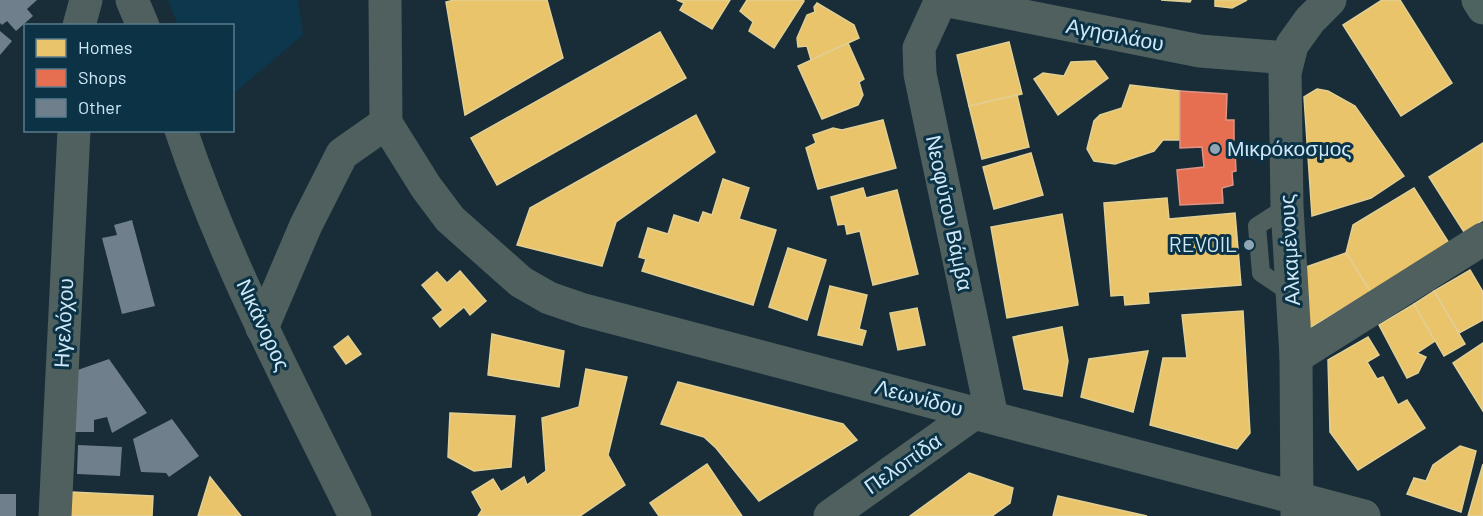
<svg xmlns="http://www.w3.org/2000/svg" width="1483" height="516" viewBox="0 0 1483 516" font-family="Barlow,sans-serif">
  <rect width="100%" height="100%" fill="#182d38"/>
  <polygon fill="#0c374d" points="168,0 298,0 303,35 233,94 232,26 178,25"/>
  <g fill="#e9c46a" stroke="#e1cf94" stroke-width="1.5">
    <polygon points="454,0 547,0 563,58 465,115 446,2"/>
    <polygon points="677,0 730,0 712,29 680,10 684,3"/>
    <polygon points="747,0 803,0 804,1 774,48 749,31 753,22 740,11"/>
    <polygon points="1161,0 1191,0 1190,2"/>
    <polygon points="1215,0 1247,0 1232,8 1215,6"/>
    <polygon points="1382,0 1400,0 1452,83 1401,116 1343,25"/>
    <polygon points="817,3 854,25 859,38 811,60 807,46 798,47 797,38 807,15 815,12 814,7"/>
    <polygon points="660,32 686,78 497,185 471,138"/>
    <polygon points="1009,42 1022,94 969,106 957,55"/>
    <polygon points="848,43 864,79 859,82 863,95 858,105 822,119 798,66"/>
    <polygon points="1095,61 1108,78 1058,115 1034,79 1043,73 1064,76 1071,62"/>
    <polygon points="1130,85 1180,91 1180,140 1163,140 1154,151 1115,164 1094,161 1087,149 1094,121 1100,115 1122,108"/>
    <polygon points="1317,89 1328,91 1355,106 1404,176 1371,198 1312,216 1304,97"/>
    <polygon points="1017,95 1029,147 982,159 969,106"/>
    <polygon points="696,115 715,152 616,222 602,266 517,245 530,208"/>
    <polygon points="883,120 896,168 818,189 806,148 816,143 813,135 833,128 842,130"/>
    <polygon points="1483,143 1483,220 1464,232 1429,177"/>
    <polygon points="1031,153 1043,195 994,209 983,167"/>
    <polygon points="723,179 749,188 739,219 776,230 753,305 642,271 646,259 639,257 648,228 668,234 674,215 699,223 703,212 712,215"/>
    <polygon points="863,188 866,198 897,190 918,274 873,285 860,231 847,234 845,224 838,225 831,197"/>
    <polygon points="1414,188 1449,243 1371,292 1346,253 1353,225"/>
    <polygon points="1167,198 1169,219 1235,213 1241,285 1148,292 1149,303 1125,305 1124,295 1111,296 1104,203"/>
    <polygon points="1062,214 1078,305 1007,318 991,227"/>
    <polygon points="788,248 826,260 807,320 769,307"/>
    <polygon points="1346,253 1371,292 1306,330 1303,268"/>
    <polygon points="1470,270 1483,292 1483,320 1459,333 1434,291"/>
    <polygon points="460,271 486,301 470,315 464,307 440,327 433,318 443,310 422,285 437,272 447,283"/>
    <polygon points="830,286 867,295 859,329 866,331 862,345 818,335"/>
    <polygon points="1434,291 1465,344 1444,356 1414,304"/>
    <polygon points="1414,304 1435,341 1417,353 1426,357 1418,373 1407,378 1379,325"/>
    <polygon points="917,308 925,345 898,350 890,313"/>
    <polygon points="1243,311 1250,433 1237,449 1150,425 1163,358 1187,358 1182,315"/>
    <polygon points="1062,327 1068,361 1062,396 1024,389 1013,337"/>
    <polygon points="492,334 564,351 559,387 488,375"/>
    <polygon points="348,336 361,354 346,364 334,347"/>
    <polygon points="1368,337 1379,355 1367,362 1377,379 1383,377 1398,405 1407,400 1425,428 1358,470 1330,432 1328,360"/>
    <polygon points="1483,343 1483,411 1453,363"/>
    <polygon points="1148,351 1133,412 1081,397 1089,359"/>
    <polygon points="586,369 627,377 608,455 625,485 580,516 478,516 482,510 472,492 493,479 501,492 524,477 527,485 546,471 542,418 579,407"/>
    <polygon points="678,382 843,424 857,440 759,501 716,448 704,437 661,424"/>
    <polygon points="450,413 515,416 511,467 474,471 448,457"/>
    <polygon points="1460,446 1476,451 1461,512 1407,494 1414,478 1426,481 1433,465"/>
    <polygon points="707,464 742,516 659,516 650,503"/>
    <polygon points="1483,464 1483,516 1468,516"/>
    <polygon points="969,473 1013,488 1010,503 992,516 910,516"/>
    <polygon points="210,477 241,516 198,516"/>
    <polygon points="71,492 153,496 152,516 70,516"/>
    <polygon points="1058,496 1147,516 1053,516"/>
  </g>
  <polygon fill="#e76f51" stroke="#e09383" stroke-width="1.5" points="1180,91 1227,94 1226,120 1234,120 1234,140 1227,140 1227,151 1235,150 1236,171 1232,172 1233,185 1222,188 1223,203 1180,205 1177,170 1204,167 1202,147 1180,148"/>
  <g fill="#6f7f8c">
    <polygon points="0,0 37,0 27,9 33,16 16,31 7,21 2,25 0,23"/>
    <polygon points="0,31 12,41 0,55"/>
    <polygon points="132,220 155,306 122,314 102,238 117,235 114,225"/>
    <polygon points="109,359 147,413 112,433 107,417 94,420 94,432 74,432 72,372"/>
    <polygon points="172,419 199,456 169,477 166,473 141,472 133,439"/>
    <polygon points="78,445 122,447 120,476 77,474"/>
    <rect x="0" y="494" width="16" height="22"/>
  </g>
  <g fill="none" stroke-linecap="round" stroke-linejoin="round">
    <polyline stroke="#4f605f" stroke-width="18" points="1287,207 1257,226 1261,273 1292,294"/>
    <g stroke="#4f605f" stroke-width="33">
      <polyline points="385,0 386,123 426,187 450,219 521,282 549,298 584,310 1364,516"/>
      <polyline points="941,0 919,48 920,74 992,417"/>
      <polyline points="944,0 1200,51 1287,58"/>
      <polyline points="79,26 86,0"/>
      <polyline points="262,328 306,225 342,154 386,123"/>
      <polyline points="1296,357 1483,239"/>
      <polyline points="55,516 74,130"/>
      <polyline points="830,516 976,412"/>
      <polyline points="1297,516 1296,357 1287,207 1285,73 1292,45 1310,20 1330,0"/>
    </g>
    <g stroke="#4f605f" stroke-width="33">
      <polyline points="132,0 143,26"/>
      <path d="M181,130C226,264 293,390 355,516"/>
    </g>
    <polyline stroke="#4c635f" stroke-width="33" points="1478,0 1483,8"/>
  </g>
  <g fill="#8fa7b4" stroke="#0b3245" stroke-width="2">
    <circle cx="1215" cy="149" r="6"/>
    <circle cx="1249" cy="245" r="6"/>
  </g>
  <g text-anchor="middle" stroke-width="6" stroke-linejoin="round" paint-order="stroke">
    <g font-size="21" fill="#cfe8f7" stroke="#0b3245">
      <text transform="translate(1115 35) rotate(11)" y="7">Αγησιλάου</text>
      <text transform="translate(949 213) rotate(78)" y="7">Νεοφύτου Βάμβα</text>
      <text transform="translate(1290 250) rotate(-93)" y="7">Αλκαμένους</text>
      <text transform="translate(64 323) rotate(-87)" y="7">Ηγελόχου</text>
      <text transform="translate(263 325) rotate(65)" y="7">Νικάνορος</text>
      <text transform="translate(919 398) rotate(15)" y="7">Λεωνίδου</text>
      <text transform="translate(903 464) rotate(-35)" y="7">Πελοπίδα</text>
    </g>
    <g font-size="21" fill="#cfe8f7" stroke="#0b3245" text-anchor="start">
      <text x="1227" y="156">Μικρόκοσμος</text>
      <text x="1237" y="252" text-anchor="end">REVOIL</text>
    </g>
  </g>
  <rect x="24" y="24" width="210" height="108" fill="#0b3245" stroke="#597b8c" stroke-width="1.5"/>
  <rect x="36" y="39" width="30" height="18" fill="#e9c46a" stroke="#597b8c" stroke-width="1.5"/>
  <text x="78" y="54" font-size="18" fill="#cfe8f7">Homes</text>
  <rect x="36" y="69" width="30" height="18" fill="#e76f51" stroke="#597b8c" stroke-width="1.5"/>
  <text x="78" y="84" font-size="18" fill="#cfe8f7">Shops</text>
  <rect x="36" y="99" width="30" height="18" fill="#6f7f8c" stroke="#597b8c" stroke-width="1.5"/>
  <text x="78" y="114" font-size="18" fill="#cfe8f7">Other</text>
</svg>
